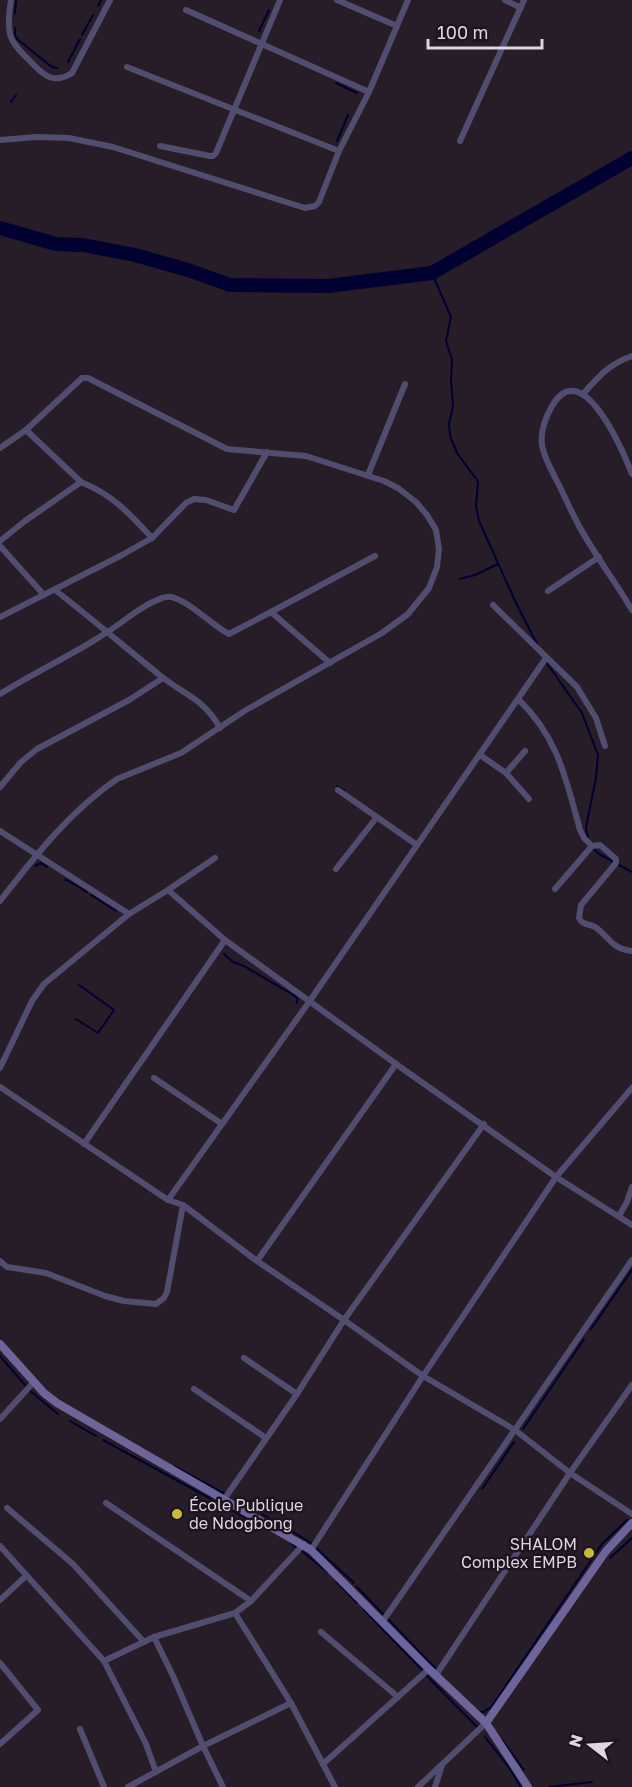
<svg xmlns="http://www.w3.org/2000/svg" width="632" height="1787" viewBox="0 0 632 1787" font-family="'Golos Text',sans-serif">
  <rect width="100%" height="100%" fill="#271d29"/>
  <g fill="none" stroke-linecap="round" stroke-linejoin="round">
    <g stroke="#000130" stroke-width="2">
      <polyline points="98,6 101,0"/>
      <polyline points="15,13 16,0"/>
      <polyline points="15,28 15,35 17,39 52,67 57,68"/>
      <polyline points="259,31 269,10"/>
      <polyline points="82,35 93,15"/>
      <polyline points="68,62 80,39"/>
      <polyline points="336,83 357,93"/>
      <polyline points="11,102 16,95"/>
      <polyline points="337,141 348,115"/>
      <polyline points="432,273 451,317 446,341 452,360 451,380 453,406 449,424 450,436 457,453 477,480 478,483 476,506 479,521 515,601 537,644"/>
      <polyline points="460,579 475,575 498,564"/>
      <polyline points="546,662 582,713 598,755 596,778 586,827 588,839"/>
      <polyline points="337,786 345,791"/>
      <polyline points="594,849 599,854 632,872"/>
      <polyline points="35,866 41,863 47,867"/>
      <polyline points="65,880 67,880 87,892"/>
      <polyline points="91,895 116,911"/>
      <polyline points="224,954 233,962 244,966 295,996 297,998 297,1003"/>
      <polyline points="76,1019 98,1033 114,1010 79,985"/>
      <polyline points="591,1329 632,1270"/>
      <polyline points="0,1356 25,1385"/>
      <polyline points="29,1390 58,1414"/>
      <polyline points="70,1421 96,1436"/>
      <polyline points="523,1429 584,1339"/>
      <polyline points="103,1440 264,1528"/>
      <polyline points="174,1466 225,1494"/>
      <polyline points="482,1489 514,1442"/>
      <polyline points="262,1514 274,1521"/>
      <polyline points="282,1525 311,1543"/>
      <polyline points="290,1542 296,1547"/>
      <polyline points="317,1549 354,1583"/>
      <polyline points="302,1551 327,1572"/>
      <polyline points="610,1558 632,1538"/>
      <polyline points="336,1581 357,1603"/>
      <polyline points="357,1587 383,1614"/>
      <polyline points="364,1610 422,1670"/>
      <polyline points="387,1618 435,1668"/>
      <polyline points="427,1676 477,1727"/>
      <polyline points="490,1709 602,1544 627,1520"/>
      <polyline points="478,1712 484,1712 489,1708"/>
      <polyline points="485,1737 508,1766 521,1787"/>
      <polyline points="502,1740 524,1770"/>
      <polyline points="549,1787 592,1782"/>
    </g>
    <polyline stroke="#000130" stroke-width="14" points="0,228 56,244 83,245 135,255 188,270 230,285 328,286 432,273 632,158"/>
    <g stroke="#514d6e" stroke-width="6">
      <path d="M11,0C9,12 7,26 11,37C14,46 22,53 28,59C41,73 52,86 72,73L110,0"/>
      <polyline points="337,0 397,26"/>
      <polyline points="505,0 521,8"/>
      <polyline points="186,10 369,92"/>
      <polyline points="127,67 339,151"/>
      <polyline points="0,140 37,137 69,138 113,147 305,208 315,206 319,202 339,151 369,92 408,0"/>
      <polyline points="460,141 524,0"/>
      <polyline points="160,146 210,156 213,156 216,153 280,0"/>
      <path d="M583,394C598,377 610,363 632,356"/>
      <polyline points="26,430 81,482"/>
      <path d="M0,448L26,430L82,378H88L227,449L306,456L384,481L398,488L416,502L427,515L436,530L439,549L437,567L429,588L408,614L382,633L246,710L181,753L117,779C70,811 35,856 0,901"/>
      <path d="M632,474C623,451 582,354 552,406C546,416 540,432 542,445C544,458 552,471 558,483C565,497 571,511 578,524C594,554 615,581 632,610"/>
      <polyline points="368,475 405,384"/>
      <path d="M0,541L25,521L81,482C113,495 129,513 152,538"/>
      <polyline points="0,546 44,595"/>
      <path d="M55,590C91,618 126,648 162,677C185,695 205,700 220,728"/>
      <polyline points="548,591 599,557"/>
      <polyline points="493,605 577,687 596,718 605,746"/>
      <polyline points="0,617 122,555 152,538 186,503 194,499 206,500 234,510 267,452"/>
      <polyline points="330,663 271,612 375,556"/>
      <path d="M0,694C43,667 90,647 130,616C139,610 160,595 171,597C190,601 211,625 229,634L271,612"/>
      <path d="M518,699C558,737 566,779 580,830L584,838L592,846"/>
      <polyline points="480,755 506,773 529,799"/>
      <polyline points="506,773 525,751"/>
      <polyline points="0,787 21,762 37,749 129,700 163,678"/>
      <polyline points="338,790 417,845"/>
      <polyline points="0,831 129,914"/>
      <polyline points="336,869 377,817"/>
      <path d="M555,889L592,846L600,845L616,859V863L581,905L579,918C583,926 588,923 595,927C611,938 610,948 632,951"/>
      <polyline points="168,890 225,940 396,1064 556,1177 632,1225"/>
      <polyline points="0,1068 32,1001 44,984 129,914 168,890 215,858"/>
      <polyline points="154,1078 222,1124"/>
      <polyline points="0,1087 168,1200 183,1205 257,1261 344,1320 423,1376 515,1430 570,1473 632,1514"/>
      <polyline points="84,1144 225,940"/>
      <polyline points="168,1200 309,1002 546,658"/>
      <polyline points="619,1216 627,1202 632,1187"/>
      <polyline points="0,1261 7,1267 46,1273 105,1296 124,1301 156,1304 164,1298 167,1292 183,1205"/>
      <polyline points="257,1261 396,1064"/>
      <polyline points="244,1358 297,1394"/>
      <polyline points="194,1389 266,1438"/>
      <polyline points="0,1419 34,1382"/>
      <polyline points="225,1498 297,1394 344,1320 484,1124"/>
      <polyline points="106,1503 251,1601"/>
      <polyline points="7,1508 73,1564 144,1642"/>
      <polyline points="304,1544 251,1601 235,1613 291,1703 335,1787"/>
      <polyline points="0,1546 104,1661 146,1744 156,1772"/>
      <polyline points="311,1550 423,1376 556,1177 632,1088"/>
      <polyline points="0,1600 26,1576"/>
      <polyline points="383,1621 632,1260"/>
      <polyline points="321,1632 398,1697"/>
      <polyline points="154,1637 173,1676 203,1746 291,1703"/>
      <polyline points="104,1661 154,1637 235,1613"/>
      <polyline points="0,1663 38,1710 0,1744"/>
      <polyline points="436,1675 570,1473 632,1385"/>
      <polyline points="80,1729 104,1787"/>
      <polyline points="323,1764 429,1669"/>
      <polyline points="128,1787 203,1746 223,1787"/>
      <polyline points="418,1787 486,1723"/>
      <polyline points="435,1787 442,1765"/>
    </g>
    <g stroke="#6d659a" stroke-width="8">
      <polyline points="0,1344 44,1393 57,1403 311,1550 429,1669 486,1723 528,1787"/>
      <polyline points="486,1723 606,1551 632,1523"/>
    </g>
  </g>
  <g fill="#c8bb3b" stroke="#1d1420" stroke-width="2">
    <circle cx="177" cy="1514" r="6"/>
    <circle cx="589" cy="1553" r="6"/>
  </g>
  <g text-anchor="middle" stroke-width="5" stroke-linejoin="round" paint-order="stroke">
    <g font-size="16" fill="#ddd6df" stroke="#1d1420" text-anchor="start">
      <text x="189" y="1511">École Publique<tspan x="189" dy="18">de Ndogbong</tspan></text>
      <text x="577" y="1550" text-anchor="end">SHALOM<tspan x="577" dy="18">Complex EMPB</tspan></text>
    </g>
  </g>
  <g transform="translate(590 1745) rotate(287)" stroke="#1d1420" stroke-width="4.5" paint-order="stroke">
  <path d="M0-4.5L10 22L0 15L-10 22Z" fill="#ddd6df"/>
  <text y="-9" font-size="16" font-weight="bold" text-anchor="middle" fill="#ddd6df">N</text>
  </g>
  <path d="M428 39v9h114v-9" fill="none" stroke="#ddd6df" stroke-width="3"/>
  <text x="437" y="39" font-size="18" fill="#ddd6df" stroke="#1d1420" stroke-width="4.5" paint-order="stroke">100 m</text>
</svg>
